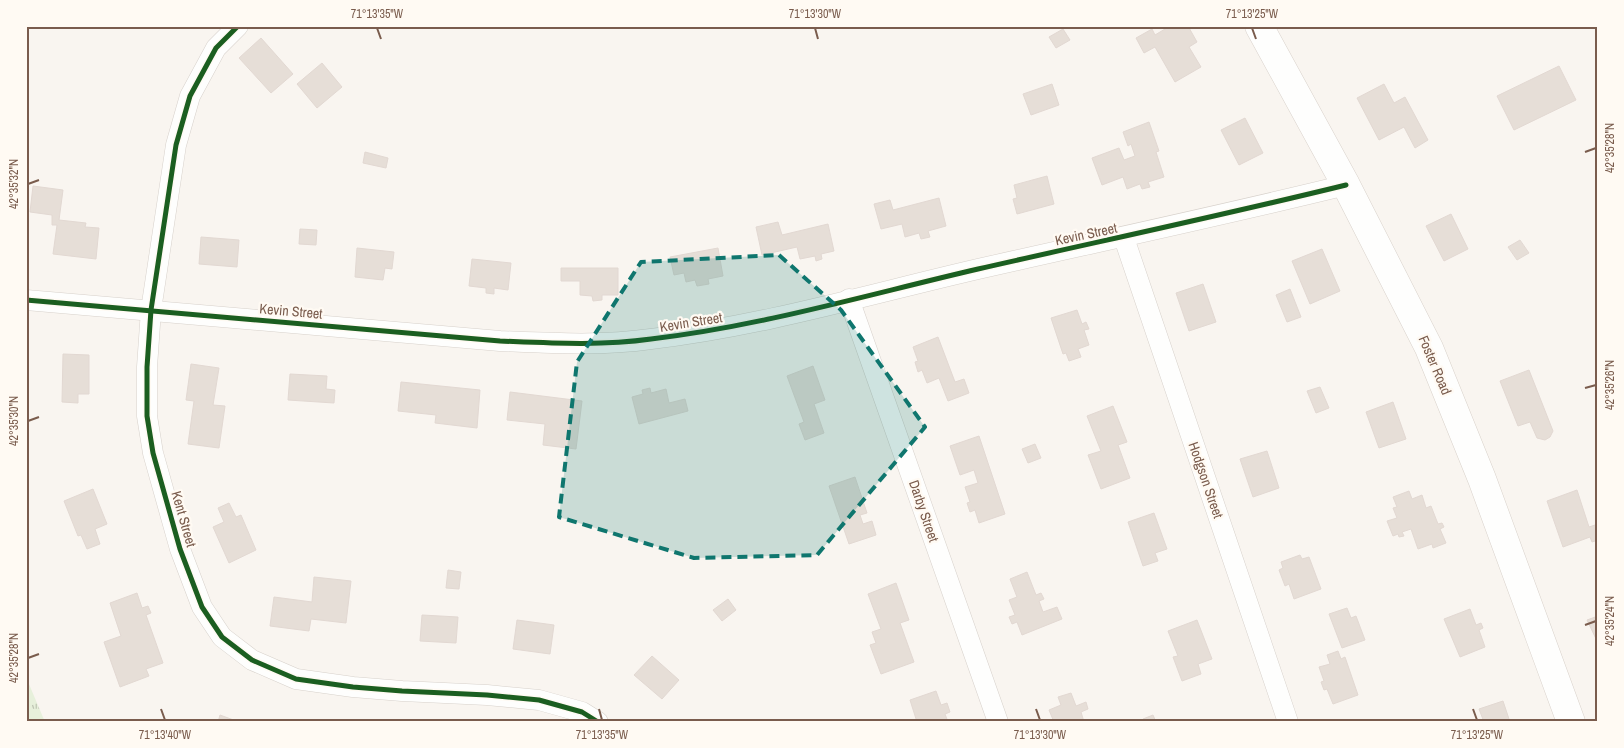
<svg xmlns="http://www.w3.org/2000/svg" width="1624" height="748" viewBox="0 0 1624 748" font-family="'Archivo Narrow',sans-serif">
  <defs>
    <pattern id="park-tufts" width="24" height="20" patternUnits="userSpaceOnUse" patternTransform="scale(1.25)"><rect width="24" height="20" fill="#e7f0db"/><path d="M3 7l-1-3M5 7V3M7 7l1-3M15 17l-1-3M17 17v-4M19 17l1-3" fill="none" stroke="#c0c6b4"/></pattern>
  </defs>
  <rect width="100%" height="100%" fill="#f9f5f0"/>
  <polygon fill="url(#park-tufts)" points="26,677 45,722 26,722"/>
  <g fill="#e6ded7" stroke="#e2d8d2">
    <polygon points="1170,26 1188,26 1197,42 1189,47 1201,67 1175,82 1155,47 1144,53 1136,38 1152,29 1155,35"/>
    <polygon points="1063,29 1070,40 1056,48 1049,37"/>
    <polygon points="261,38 293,74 271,93 239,58"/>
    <polygon points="322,63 342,87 317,108 297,84"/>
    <polygon points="1559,66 1576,100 1514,130 1497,96"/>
    <polygon points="1052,84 1059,105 1031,115 1023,94"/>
    <polygon points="1384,84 1394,103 1405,97 1428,140 1415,148 1404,127 1379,140 1357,98"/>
    <polygon points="1245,118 1263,153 1239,165 1221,130"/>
    <polygon points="1149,122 1159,151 1156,152 1164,177 1148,182 1150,187 1142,189 1140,184 1127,189 1123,177 1102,185 1092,158 1119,148 1124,160 1135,156 1131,144 1128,146 1123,132"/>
    <polygon points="365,152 388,158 386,168 363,163"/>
    <polygon points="1047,176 1054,204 1017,214 1013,199 1017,198 1014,185"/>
    <polygon points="33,186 63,190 59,220 86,223 85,227 99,228 96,259 53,254 57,225 52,225 52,215 30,212"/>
    <polygon points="939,198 946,226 928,231 930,237 921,239 919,233 905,237 902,224 881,229 874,204 890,200 893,210"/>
    <polygon points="1451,214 1468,249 1444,261 1426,226"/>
    <polygon points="778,222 782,235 828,224 834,251 821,254 822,259 816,261 815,256 800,259 797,247 762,255 756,227"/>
    <polygon points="300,229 317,230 316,245 299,244"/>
    <polygon points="201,237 239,240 237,267 199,264"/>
    <polygon points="1520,240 1529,253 1517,260 1508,247"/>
    <polygon points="357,248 394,252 392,269 385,268 383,280 355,277"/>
    <polygon points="718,248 723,276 708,279 709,284 697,286 695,280 686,282 684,273 674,275 670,257"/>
    <polygon points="1322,249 1340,291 1310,304 1292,261"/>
    <polygon points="472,259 511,263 508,290 494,288 494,294 486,293 486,288 469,286"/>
    <polygon points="561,268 618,268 618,295 602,295 602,300 593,301 592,296 580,295 580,281 561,281"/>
    <polygon points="1203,284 1216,322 1189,331 1176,293"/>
    <polygon points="1290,289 1301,317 1287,322 1276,295"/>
    <polygon points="1077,310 1082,324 1086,322 1089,329 1084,330 1089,345 1078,349 1081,357 1069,361 1066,353 1063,354 1051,318"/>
    <polygon points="938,337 955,382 964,379 969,393 948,401 939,378 927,383 922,370 918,372 915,362 918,361 913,347"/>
    <polygon points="63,354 89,355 89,394 78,394 78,403 62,402"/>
    <polygon points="191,364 219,368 213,405 225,406 219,448 188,444 194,401 186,400"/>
    <polygon points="813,366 825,400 814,404 824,433 805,440 799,424 804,422 787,376"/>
    <polygon points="1529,370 1553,431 1550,437 1545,440 1537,438 1530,422 1518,426 1500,381"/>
    <polygon points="290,374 327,376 326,389 335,390 334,403 288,400"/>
    <polygon points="401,382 480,390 477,428 435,423 436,415 398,411"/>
    <polygon points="1320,387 1329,408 1316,413 1307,391"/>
    <polygon points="650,388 651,393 666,389 669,403 685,399 688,411 639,424 632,397 643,394 642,390"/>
    <polygon points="510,392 582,401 576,449 543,445 545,424 507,420"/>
    <polygon points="1393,402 1406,439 1379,448 1366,412"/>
    <polygon points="1113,406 1127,442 1118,445 1130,478 1101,489 1088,455 1101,451 1087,416"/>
    <polygon points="979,436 1005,514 979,523 975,510 970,512 967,503 970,502 965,487 978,483 974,470 960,475 950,446"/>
    <polygon points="1035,444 1041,458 1028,463 1022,449"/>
    <polygon points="1267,451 1279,488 1253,497 1240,459"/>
    <polygon points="855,477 867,513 860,515 863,524 872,521 876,535 849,544 829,486"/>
    <polygon points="93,489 107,524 95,529 100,544 87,549 81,535 78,536 64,501"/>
    <polygon points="1577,490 1589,527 1598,524 1598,540 1592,542 1590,537 1563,547 1547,501"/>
    <polygon points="1409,491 1412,499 1422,495 1426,508 1431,506 1438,524 1442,523 1444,527 1440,529 1446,543 1433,548 1432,544 1418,549 1411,529 1402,532 1404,536 1399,537 1398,534 1393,536 1387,521 1397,518 1393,508 1397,507 1393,497"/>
    <polygon points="229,503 236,517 241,515 256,550 229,563 213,527 224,522 218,508"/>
    <polygon points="1154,513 1167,549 1155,553 1158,561 1143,566 1128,522"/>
    <polygon points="1300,555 1302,559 1309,557 1321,589 1294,599 1289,584 1285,586 1279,570 1283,568 1281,562"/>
    <polygon points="448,570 461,572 459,589 446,588"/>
    <polygon points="1027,572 1036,595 1041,593 1044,599 1039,601 1043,612 1057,607 1062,619 1022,635 1017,622 1012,624 1009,617 1015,615 1009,600 1017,597 1010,579"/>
    <polygon points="314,577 351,581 346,623 311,619 309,631 270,626 274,597 312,602"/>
    <polygon points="896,583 909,620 900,623 914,662 881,674 870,645 876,643 872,632 881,629 868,594"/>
    <polygon points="137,593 142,608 148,606 151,613 146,615 163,663 146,669 149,676 120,687 104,642 121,636 110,603"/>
    <polygon points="728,599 736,610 722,621 713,610"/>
    <polygon points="1347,608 1351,618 1356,616 1365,640 1342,648 1329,614"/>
    <polygon points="1470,609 1476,625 1481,623 1483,628 1479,630 1485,647 1460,657 1444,619"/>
    <polygon points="422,615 458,617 456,643 420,641"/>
    <polygon points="1598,616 1598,643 1587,620"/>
    <polygon points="517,620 554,625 550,654 513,649"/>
    <polygon points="1197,620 1212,659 1198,664 1201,674 1182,681 1173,657 1178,656 1168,631"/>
    <polygon points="1338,651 1341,659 1345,657 1358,695 1333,704 1327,689 1324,690 1321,682 1324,681 1319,667 1330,664 1327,655"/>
    <polygon points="652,656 679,680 662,699 634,675"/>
    <polygon points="936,691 941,705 947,703 950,712 945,714 948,722 917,722 910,700"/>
    <polygon points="1071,693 1076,706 1086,702 1088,709 1081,712 1084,722 1054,722 1049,710 1061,705 1058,697"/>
    <polygon points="1503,701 1510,722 1484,722 1479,709"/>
    <polygon points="220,715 239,722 218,722"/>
    <polygon points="1153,715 1156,722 1145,722 1143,719"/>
  </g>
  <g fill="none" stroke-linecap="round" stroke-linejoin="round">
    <defs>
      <g id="street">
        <polyline points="238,26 216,48 190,96 176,145 151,310 147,367 147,416 153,453 180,549 202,607 222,637 252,660 296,679 353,687 402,691 487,695 539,700 582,712 598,722"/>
        <polyline points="1124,238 1288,722"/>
        <polyline points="849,299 998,722"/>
        <path d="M26,300L500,341C550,343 601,346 651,339C762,326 870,294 978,269C1101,241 1224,215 1346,185"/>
      </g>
      <polyline id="secondary" points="1259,26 1346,185 1429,348 1482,479 1571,722"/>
    </defs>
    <use href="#street" stroke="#d7d1cb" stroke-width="21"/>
    <use href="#secondary" stroke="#d9d2cb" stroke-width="29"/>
    <use href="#street" stroke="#fefefd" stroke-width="20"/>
    <use href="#secondary" stroke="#fefefd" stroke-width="28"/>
    <defs>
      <g id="cycleway">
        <polyline points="238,26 216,48 190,96 176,145 151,310 147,367 147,416 153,453 180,549 202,607 222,637 252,660 296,679 353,687 402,691 487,695 539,700 582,712 598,722"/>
        <path d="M26,300L500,341C550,343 601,346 651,339C762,326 870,294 978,269C1101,241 1224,215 1346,185"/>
      </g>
    </defs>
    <use href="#cycleway" stroke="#fffaf3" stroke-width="8"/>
    <use href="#cycleway" stroke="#1b5e20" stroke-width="5"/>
  </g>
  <path fill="#0f766e" fill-opacity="0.2" stroke="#0f766e" stroke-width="4" stroke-dasharray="10 6" stroke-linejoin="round" d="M779,255L841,310L925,427L817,555L694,558L559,517L577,362L641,262Z"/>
  <path fill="none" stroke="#7a5c4d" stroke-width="2" d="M377,28L381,39M815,28L818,39M1252,28L1256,39M1585,152L1596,148M28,184L39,180M1585,388L1596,385M28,421L39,417M1585,625L1596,621M28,658L39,654M161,709L165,720M599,709L602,720M1036,709L1040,720M1473,709L1477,720"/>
  <g text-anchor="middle" stroke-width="4.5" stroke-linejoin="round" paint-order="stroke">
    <g font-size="14" fill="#7a5c4d" stroke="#fffaf3">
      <text transform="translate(1086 234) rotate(-12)" y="5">Kevin Street</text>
      <text transform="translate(291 311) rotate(5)" y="5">Kevin Street</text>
      <text transform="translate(691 322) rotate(-9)" y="5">Kevin Street</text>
      <text transform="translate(1435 365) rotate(67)" y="5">Foster Road</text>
      <text transform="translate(1206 480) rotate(71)" y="5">Hodgson Street</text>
      <text transform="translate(924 511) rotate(71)" y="5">Darby Street</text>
      <text transform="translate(184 519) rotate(74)" y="5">Kent Street</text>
    </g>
  </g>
  <rect width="1624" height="748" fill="none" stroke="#fffaf3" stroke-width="55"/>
  <rect x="28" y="28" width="1568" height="692" fill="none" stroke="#7a5c4d" stroke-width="2"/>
  <g font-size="12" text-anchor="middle" fill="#7a5c4d">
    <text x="377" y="18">71°13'35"W</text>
    <text x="815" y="18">71°13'30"W</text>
    <text x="1252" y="18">71°13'25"W</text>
    <text transform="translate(1610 148) rotate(-90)" y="4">42°35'28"N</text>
    <text transform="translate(14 184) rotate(-90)" y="4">42°35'32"N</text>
    <text transform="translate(1610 385) rotate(-90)" y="4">42°35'26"N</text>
    <text transform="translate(14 421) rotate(-90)" y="4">42°35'30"N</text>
    <text transform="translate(1610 621) rotate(-90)" y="4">42°35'24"N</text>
    <text transform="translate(14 658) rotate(-90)" y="4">42°35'28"N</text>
    <text x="165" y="739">71°13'40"W</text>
    <text x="602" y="739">71°13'35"W</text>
    <text x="1040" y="739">71°13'30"W</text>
    <text x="1477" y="739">71°13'25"W</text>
  </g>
</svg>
